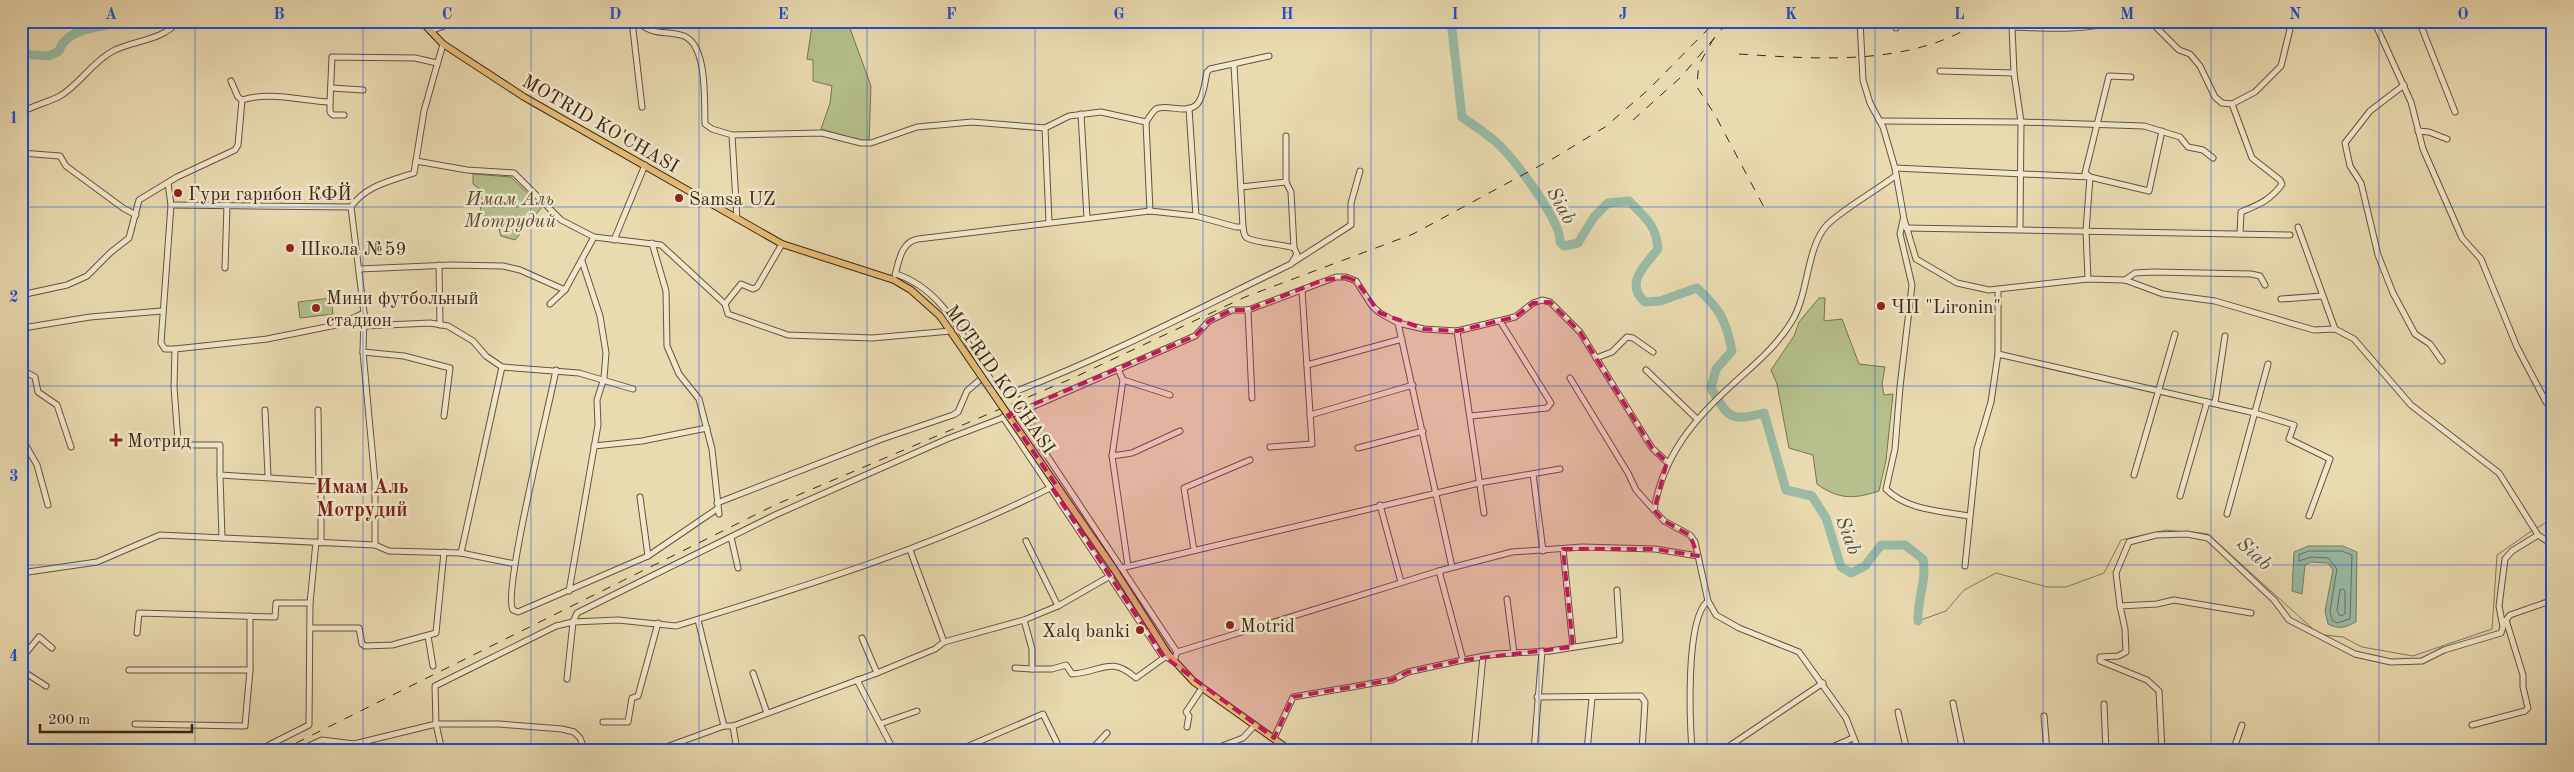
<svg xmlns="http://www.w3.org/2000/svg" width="2574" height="772" viewBox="0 0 2574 772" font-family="'Old Standard TT',serif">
  <rect width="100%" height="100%" fill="#eadab0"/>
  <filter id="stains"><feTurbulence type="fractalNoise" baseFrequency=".004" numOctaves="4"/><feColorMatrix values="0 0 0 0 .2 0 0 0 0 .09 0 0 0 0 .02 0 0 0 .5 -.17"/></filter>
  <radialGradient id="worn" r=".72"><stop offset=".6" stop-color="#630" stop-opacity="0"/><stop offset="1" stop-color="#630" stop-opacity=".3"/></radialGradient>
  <g fill="#b5c08c" stroke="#787350">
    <polygon points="848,23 871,86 869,143 821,129 830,103 832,86 813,81 813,60 807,59 812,26"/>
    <polygon points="473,174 511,177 542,207 515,240 501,236 499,229 490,226 488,216 480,215 482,191 473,184"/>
    <polygon points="331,298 333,314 300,318 298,302"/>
    <path d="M1819,298H1825L1824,321L1842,319L1859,364L1885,367L1882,384L1884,395L1893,394L1886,460L1879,491C1854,499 1839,500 1817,484L1813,455L1789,448L1777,384L1771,370L1794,336L1799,322Z"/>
  </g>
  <path fill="#99bba6" stroke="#737f6c" d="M2308,546H2343L2357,552L2356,622C2346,627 2339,630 2328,624L2325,611L2333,570L2328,563L2311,562L2305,565L2302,594L2292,591L2294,552Z"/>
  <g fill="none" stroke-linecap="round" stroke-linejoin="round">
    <g stroke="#6a705e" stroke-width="1">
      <polygon points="2309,551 2342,551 2352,555 2350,619 2337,623 2332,620 2330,611 2337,569 2328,558 2311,557 2299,561 2299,555"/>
      <polygon points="2343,589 2345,591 2345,614 2340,616 2337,611 2340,590"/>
    </g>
    <g stroke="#737f6c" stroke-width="1">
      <polyline points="2537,528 2548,521 2553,522"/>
      <polyline points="2192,532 2208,534 2314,630"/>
      <polyline points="1918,621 1946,611 1964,590 1996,573 2047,587 2066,587 2104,573 2121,540 2166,530 2184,532"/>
      <polyline points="2324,635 2343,637 2362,647 2413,656 2492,629 2497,555 2533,530"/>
    </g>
    <g stroke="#99bba6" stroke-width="9">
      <path d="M1451,21L1462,117C1473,125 1486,133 1496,142C1513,157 1562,222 1560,242L1564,246L1578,243L1594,217L1608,203L1629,201C1645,218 1656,224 1658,249C1645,265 1624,284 1645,302L1660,301L1697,288C1720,309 1726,320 1732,351L1716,369L1711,388C1729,418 1729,422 1764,413L1786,490L1812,496L1826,518L1841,567L1851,573L1865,566L1881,545H1905L1923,559C1927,581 1917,599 1918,621"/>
      <path d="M21,54L49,56L59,51C66,27 104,27 126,21"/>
    </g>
    <defs>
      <g id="minor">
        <polyline points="632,21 642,107"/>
        <path d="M636,21C657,38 664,29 684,36C708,46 704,102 705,124L712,129L732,135L737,219"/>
        <polyline points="1860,21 1863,80 1870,103 1883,127 1895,168 1904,219 1916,259 1957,283 1989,290 2088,279 2125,280 2163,294 2215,301 2314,330 2335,329 2354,339 2411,405 2499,473 2538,535 2553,545"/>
        <polyline points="1896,21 1896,28"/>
        <path d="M2007,21L2012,27C2046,28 2084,31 2117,21"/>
        <polyline points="2150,21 2179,50 2190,54 2200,66 2215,97 2222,103 2232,104 2255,92 2281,66 2292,21"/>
        <polyline points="2374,21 2411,102 2423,149 2462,238 2481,259 2517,347 2546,402 2553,401"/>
        <polyline points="2419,21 2455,112"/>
        <polyline points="2544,21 2549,26 2553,49"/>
        <polyline points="2012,27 2014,73 2021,122 2020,229"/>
        <polyline points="430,31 458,21"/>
        <polyline points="1940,71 2014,73"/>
        <polyline points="231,81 238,97 242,100"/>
        <polyline points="2404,85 2370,111 2345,143 2350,166 2361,183 2378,255 2393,293 2415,334 2430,344 2442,361"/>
        <polyline points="331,88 363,90"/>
        <polyline points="330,102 330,112 333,115 344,115"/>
        <path d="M2232,104L2252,158L2280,180L2282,184C2271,200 2258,205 2241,212L2240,234"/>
        <polyline points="1189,108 1196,216"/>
        <path d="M21,113C33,105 47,103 60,96C80,84 92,62 113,51C134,40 163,41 178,21"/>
        <polyline points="1081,114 1087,218"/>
        <polyline points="1880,121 2021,122 2144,126 2180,137 2188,147 2203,150 2213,158"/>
        <path d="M1146,122C1149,118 1152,112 1156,109C1167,103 1188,116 1198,103C1204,95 1205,81 1207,72L1210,69L1269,56"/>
        <polyline points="1045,128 1049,222"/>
        <polyline points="2418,131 2429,132 2447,139"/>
        <polyline points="732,135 822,133 861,143 871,143 917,127 972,122 1045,128 1069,116 1101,112 1146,122 1150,211"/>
        <polyline points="21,153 60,156 66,166 123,208 136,215"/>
        <polyline points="416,161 467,170 514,173 561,220 594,237 661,245 725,304 728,314 788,335 872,338 951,331"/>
        <polyline points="1895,168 2090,177 2149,191 2162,131"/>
        <polyline points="1286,182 1291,192 1294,248"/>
        <polyline points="168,183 171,205 161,343 165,349 175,349"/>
        <polyline points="1241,187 1286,182 1286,136"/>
        <polyline points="171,205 351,207"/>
        <path d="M1903,220L1900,234L1912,285L1900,387L1895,449L1886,489C1906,510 1941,511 1969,516"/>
        <polyline points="2298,227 2335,329"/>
        <polyline points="1906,228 2290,235"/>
        <polyline points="614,240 645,165"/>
        <polyline points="652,243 666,291 667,346 679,374 699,399 712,449 719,514"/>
        <polyline points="1292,263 1351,225 1351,203 1360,171"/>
        <polyline points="439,265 440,325"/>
        <polyline points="225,268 227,205"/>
        <polyline points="359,269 451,265 503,266 520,270 565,290 594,237"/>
        <path d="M896,274C951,292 968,353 1002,395L1009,394C1107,357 1198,309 1291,264L1297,254L1294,248C1282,244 1256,243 1247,238C1243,235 1244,231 1243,227"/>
        <path d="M895,275C899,261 901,242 918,239L1150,211L1196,216L1236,227H1243L1234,65"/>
        <polyline points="2088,279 2086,231 2090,177 2085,173 2088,161 2109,76 2131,77"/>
        <polyline points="2125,280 2135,273 2153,272 2251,274 2260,276 2265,285"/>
        <polyline points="1998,290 1998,354 2255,413 2294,425 2289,439 2330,459 2309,516"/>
        <path d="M21,295L67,285L87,276L111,252L129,238L139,200L177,177L235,150L238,145L242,100C269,91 302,101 330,102L332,57L415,58L437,63"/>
        <polyline points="2281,299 2322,296"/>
        <polyline points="550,304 565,290"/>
        <polyline points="725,304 741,284 753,289 757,287 782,244"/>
        <polyline points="1248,310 1252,398"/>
        <polyline points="1398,323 1452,567"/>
        <polyline points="365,326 430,323 448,326 473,341 486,356 502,367 579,373 633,389"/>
        <polyline points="1457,331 1484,513"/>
        <polyline points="363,352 404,356 450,368 444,416"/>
        <polyline points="1596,358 1612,352 1627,337 1633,338 1653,352"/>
        <polyline points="1307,365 1402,339"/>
        <polyline points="1118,369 1123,380 1112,456 1128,566"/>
        <path d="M556,370C550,403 502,593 513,610L518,612L648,556L717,509"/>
        <polyline points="1646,370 1697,419"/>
        <polyline points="24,371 35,377 38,392 57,405 71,447"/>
        <path d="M21,373L24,371C26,357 21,345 23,331L29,327L90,317L162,311"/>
        <polyline points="1570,378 1628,473 1636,490 1654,510"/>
        <polyline points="1123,380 1170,395"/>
        <polyline points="2215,403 2225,336"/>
        <polyline points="265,410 268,476"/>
        <polyline points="318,410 319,482"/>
        <polyline points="1310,415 1413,385"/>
        <polyline points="1471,416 1547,408 1551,403 1500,321"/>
        <polyline points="1003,417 1162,655 1174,661 1177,652 1018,412"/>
        <polyline points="21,437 37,465 48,505"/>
        <polyline points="594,446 642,441 707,428"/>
        <polyline points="1270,447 1312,444 1302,290"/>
        <polyline points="1358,448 1423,431"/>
        <polyline points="1112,456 1132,453 1180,431"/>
        <polyline points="1533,474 1543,551"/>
        <polyline points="220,475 220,445 182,445 178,441 174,387 175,349 267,339 341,324 364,313"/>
        <polyline points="2134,475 2175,334"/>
        <polyline points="2180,496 2207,402"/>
        <polyline points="640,497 648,556"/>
        <polyline points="717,503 882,439 953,415 958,412 967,391 982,378"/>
        <polyline points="1380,505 1401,582"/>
        <polyline points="2227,514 2268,364"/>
        <polyline points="731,537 738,568"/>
        <polyline points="222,538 220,475 317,481 321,483 321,543"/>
        <polyline points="1026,541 1058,606"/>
        <polyline points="375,545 389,551 461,553 515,564"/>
        <polyline points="1563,549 1573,647"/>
        <polyline points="910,550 944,642"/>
        <polyline points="1194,550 1184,488 1250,460"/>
        <polyline points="461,553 502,367"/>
        <polyline points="1965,566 1977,449 1991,402 1998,354"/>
        <polyline points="1117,569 1479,483 1560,469"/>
        <polyline points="1439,571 1463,660"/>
        <path d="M21,573L97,562L160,535L375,545V482L363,352L364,313L351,207C365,186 390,181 414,173L424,111L443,44"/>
        <polyline points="569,591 598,425 597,400 604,378 606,353 600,316 582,261"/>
        <polyline points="1507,599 1514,653"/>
        <polyline points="2120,606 2116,573 2129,542 2156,535 2187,534 2208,538 2274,600 2289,620 2355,654 2391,662 2422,661 2444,650 2501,633 2503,627 2499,606 2505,559 2512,551 2538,535"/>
        <polyline points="21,610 23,609"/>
        <polyline points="698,620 724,726"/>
        <path d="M1024,620L1032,649V669H1052L1066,665L1072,674C1102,672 1110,655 1136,678L1165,657"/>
        <polyline points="311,628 359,628 362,644 365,646 392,645 436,633 444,552"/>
        <polyline points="137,633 139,613 275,617 276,603 310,603"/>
        <polyline points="428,636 433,666"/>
        <polyline points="862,638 877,673"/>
        <polyline points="1177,652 1439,571 1512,552 1582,547 1655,549 1698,556"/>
        <polyline points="21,659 39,637 52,648"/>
        <polyline points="1015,668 1032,669"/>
        <polyline points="21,670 46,686"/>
        <polyline points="129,670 250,670 250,616"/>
        <polyline points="753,673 767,713"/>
        <polyline points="567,679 573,622 577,613 775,515 947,439 1034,406 1195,336 1209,321 1232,310 1248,310 1336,277 1346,277 1356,281 1372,306 1380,313 1398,323 1424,329 1457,331 1515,317 1533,303 1542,300 1550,302 1580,332 1652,448 1667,462"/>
        <polyline points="857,680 894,751"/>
        <polyline points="1537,697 1641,696 1645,702 1642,751"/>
        <polyline points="1953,703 1963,751"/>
        <polyline points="2104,704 2106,751"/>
        <polyline points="1898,712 1907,751"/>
        <polyline points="2044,716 2047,751"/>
        <polyline points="603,722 628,722 632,698 638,696 658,623"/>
        <polyline points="135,724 245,726 250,670"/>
        <polyline points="880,724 917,711"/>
        <polyline points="2472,725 2525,711 2528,708 2523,687 2523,675 2506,620 2510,615 2553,600"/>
        <polyline points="733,726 737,751"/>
        <polyline points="1187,727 1189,716 1186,712 1202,688"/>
        <polyline points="1274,738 1293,697 1392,680 1408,672 1463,660 1496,654 1550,651 1620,640 1617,590"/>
        <polyline points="21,743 28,751"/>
        <polyline points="257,751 309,725 310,603 316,542"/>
        <polyline points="298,751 322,740 354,744 436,724 499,724 562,729 574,732 580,738 585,751"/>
        <path d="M442,751L436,724L435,686L556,626L573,622L618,620L676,626C806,586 935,547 1056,485"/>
        <polyline points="655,751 724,726 733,726 877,673 935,649 944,642 1024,620 1058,606 1112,575"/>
        <polyline points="957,751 1043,714 1061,751"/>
        <polyline points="1096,751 1094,747 1107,733"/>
        <polyline points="1209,751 1243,738 1255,725"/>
        <polyline points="1474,751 1483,656"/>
        <polyline points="1534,751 1542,651"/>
        <polyline points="1587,751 1592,698"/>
        <path d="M1692,751C1690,723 1685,618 1708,601"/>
        <polyline points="1722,751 1823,683"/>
        <polyline points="1823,751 1853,738"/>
        <path d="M1859,751L1846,718L1799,652L1739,628L1716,615L1708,601L1695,542L1690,535L1664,521L1654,510C1663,456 1693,420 1733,384C1755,364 1777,346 1792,321C1809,293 1806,248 1827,225C1842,210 1877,190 1895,176"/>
        <polyline points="2162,751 2159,691 2147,680 2100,661 2100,657 2118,656 2126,652 2125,629 2120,606 2157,604 2174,600 2251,613"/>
        <polyline points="2233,751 2242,725"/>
      </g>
      <g id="major">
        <polyline points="421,21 443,44 524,97 782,244 894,280 911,290 940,316 973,364"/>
        <polyline points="1168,654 1194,682 1291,751"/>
      </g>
    </defs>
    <use href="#minor" stroke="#67533c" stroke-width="7"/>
    <use href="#major" stroke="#3b2615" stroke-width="8"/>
    <use href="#minor" stroke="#f1e7cc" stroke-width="5"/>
    <use href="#major" stroke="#e5bd78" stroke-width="6"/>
    <g stroke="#3b2615" stroke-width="1" stroke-dasharray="9 9" stroke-linecap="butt">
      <polyline points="1714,38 1701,61 1698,72 1697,87 1715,115 1766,211"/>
      <path d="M1739,54C1818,59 1911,67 1980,21"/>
      <polyline points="1633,120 1680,78 1729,21"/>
      <polyline points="280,751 777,504 1073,378 1245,297 1413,234 1554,158 1605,127 1649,89 1716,21"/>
    </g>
    <defs>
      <polyline id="major-bridge" points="973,364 1114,569 1168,654"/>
    </defs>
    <use href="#major-bridge" stroke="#3b2615" stroke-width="8" stroke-linecap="butt"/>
    <use href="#major-bridge" stroke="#e5bd78" stroke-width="6"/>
  </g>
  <path fill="#c2185b" fill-opacity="0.2" stroke="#c2185b" stroke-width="4" stroke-dasharray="10 6" stroke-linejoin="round" d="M1346,277L1356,281L1380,313L1424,329L1457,331L1515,317L1533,303L1550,302L1580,332L1652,448L1667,462L1654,510L1664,521L1690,535L1698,556L1655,549H1563L1573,647L1463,660L1408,672L1392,680L1293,697L1274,738L1162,655L1052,488L1056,485L1008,415L1195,336L1209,321L1232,310H1248L1323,280Z"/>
  <path fill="none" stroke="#1d4ed8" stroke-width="1" stroke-opacity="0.55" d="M195,21V751M363,21V751M531,21V751M699,21V751M867,21V751M1035,21V751M1203,21V751M1371,21V751M1539,21V751M1707,21V751M1875,21V751M2043,21V751M2211,21V751M2379,21V751M21,207H2553M21,386H2553M21,565H2553"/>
  <g fill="#8f2418" stroke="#f1e7cc" stroke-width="2">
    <circle cx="178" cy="193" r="5"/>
    <circle cx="679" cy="198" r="5"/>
    <circle cx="290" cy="248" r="5"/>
    <circle cx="1881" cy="306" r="5"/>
    <circle cx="316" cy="308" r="5"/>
    <path d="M113.5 432.5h5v5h5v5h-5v5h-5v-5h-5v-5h5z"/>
    <circle cx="1230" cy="625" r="5"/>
    <circle cx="1140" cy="630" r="5"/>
  </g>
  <g text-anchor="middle" stroke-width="5" stroke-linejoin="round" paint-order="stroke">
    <g font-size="19" fill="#3b2615" stroke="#f1e7cc">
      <text transform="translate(601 123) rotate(30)" y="7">MOTRID KO'CHASI</text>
      <text transform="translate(1001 379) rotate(55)" y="7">MOTRID KO'CHASI</text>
    </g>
    <g font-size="19" fill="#3b2615" stroke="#f1e7cc" text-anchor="start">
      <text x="188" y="200">Гури гарибон КФЙ</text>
      <text x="689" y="205">Samsa UZ</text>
      <text x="300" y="255">Школа №59</text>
      <text x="326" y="304">Мини футбольный<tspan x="326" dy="22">стадион</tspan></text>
      <text x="1891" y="313">ЧП "Lironin"</text>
      <text x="127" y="447">Мотрид</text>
      <text x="1240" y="632">Motrid</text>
      <text x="1130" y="637" text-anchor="end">Xalq banki</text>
    </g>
    <g font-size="19" font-style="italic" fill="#5a4c33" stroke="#f1e7cc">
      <text x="510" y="205">Имам Аль<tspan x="510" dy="22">Мотрудий</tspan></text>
    </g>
    <g font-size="20" font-style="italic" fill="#524b39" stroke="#f1e7cc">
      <text transform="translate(1562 205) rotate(61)" y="7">Siab</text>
      <text transform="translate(1849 535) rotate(70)" y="7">Siab</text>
      <text transform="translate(2255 553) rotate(42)" y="7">Siab</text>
    </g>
    <g font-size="20" font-weight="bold" fill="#7a1f14" stroke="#f1e7cc">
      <text x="362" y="493">Имам Аль<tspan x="362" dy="23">Мотрудий</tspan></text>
    </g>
  </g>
  <rect width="2574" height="772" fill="none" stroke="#eadab0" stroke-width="55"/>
  <path d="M40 724v8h152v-8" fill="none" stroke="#3b2615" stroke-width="2.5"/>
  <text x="48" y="724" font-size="15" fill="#3b2615" stroke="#f1e7cc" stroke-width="4" paint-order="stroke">200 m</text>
  <rect x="28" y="28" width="2518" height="716" fill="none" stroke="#1d4ed8" stroke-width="2"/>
  <g font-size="16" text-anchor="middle" font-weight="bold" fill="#1d4ed8">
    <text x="111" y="19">A</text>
    <text x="279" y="19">B</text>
    <text x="447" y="19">C</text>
    <text x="615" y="19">D</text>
    <text x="783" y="19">E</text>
    <text x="951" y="19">F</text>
    <text x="1119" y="19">G</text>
    <text x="1287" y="19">H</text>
    <text x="1455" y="19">I</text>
    <text x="1623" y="19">J</text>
    <text x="1791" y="19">K</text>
    <text x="1959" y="19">L</text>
    <text x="2127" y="19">M</text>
    <text x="2295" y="19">N</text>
    <text x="2463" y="19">O</text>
    <text x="14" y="123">1</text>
    <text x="14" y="302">2</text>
    <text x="14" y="481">3</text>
    <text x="14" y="661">4</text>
  </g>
  <rect width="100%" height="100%" filter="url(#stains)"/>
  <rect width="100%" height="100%" fill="url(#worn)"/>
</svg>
